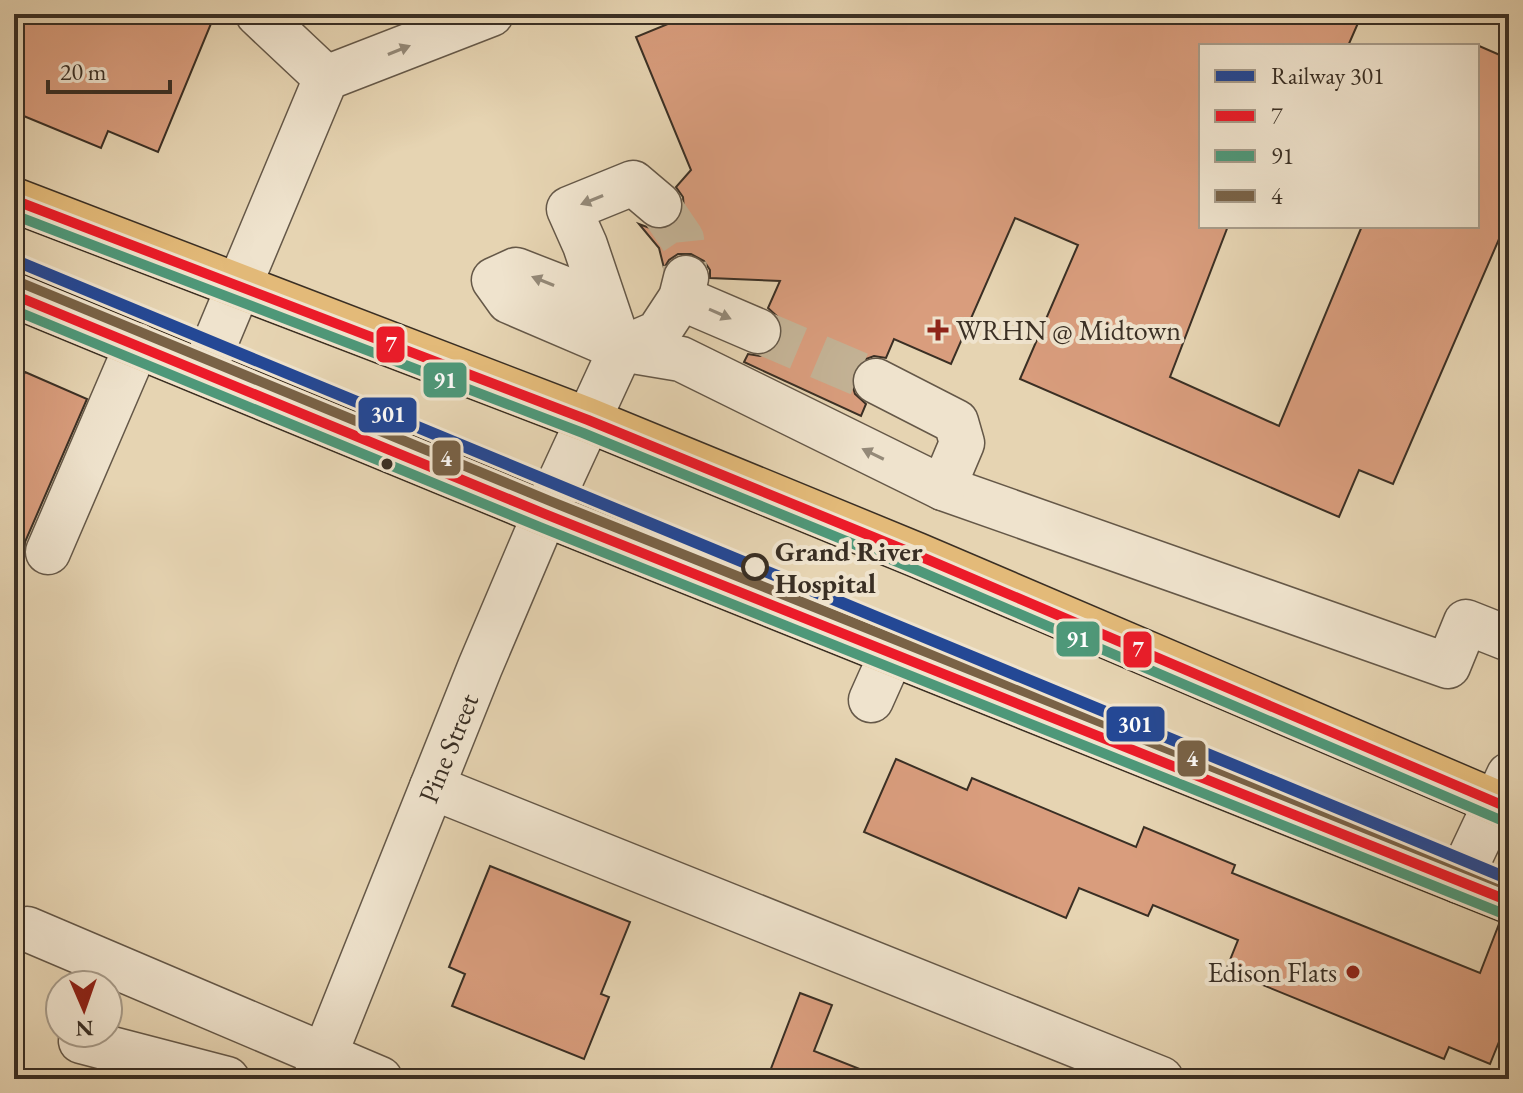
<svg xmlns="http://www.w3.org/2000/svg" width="1523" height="1093" viewBox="0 0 1523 1093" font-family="'EB Garamond',serif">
  <rect width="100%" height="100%" fill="#e6d4b2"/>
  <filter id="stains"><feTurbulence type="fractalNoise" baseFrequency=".0025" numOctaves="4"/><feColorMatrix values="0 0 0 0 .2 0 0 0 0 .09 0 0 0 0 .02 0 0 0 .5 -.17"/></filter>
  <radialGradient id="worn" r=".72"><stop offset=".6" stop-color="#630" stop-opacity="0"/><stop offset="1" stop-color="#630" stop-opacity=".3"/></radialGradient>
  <g fill="#d99d7d" stroke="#3a2f24" stroke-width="2">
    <polygon points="14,14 215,14 158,152 108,131 101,148 14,112"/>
    <polygon points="692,14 1362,14 1348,46 1201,46 1201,226 1228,226 1170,377 1279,426 1362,226 1477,226 1477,45 1509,59 1509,216 1393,484 1359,470 1339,517 1020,379 1078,245 1015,218 951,364 894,339 886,358 874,356 863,360 853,370 851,381 855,394 866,404 861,416 744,362 748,354 760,356 772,351 781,340 783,327 778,317 768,308 780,281 710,278 710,270 704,261 691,254 678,254 669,260 664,268 659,248 639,224 655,230 667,229 678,222 684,209 683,197 676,187 691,170 636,37"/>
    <polygon points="25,372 87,399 25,542 24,556 14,578 14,400"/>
    <polygon points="896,759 967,790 972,778 1136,847 1144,827 1235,865 1232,873 1480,973 1499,924 1509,925 1509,1017 1490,1064 1449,1047 1444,1059 1226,970 1238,940 1153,905 1148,916 1079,888 1066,918 864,832"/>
    <polygon points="490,866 630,922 601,994 609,997 584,1059 452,1006 465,974 449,967"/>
    <polygon points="800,993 832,1005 814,1051 880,1077 879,1079 767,1079"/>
  </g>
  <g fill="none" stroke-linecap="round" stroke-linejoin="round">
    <g stroke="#c4b396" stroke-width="44" stroke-dasharray="44 22" stroke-linecap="butt">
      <polyline points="659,205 682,239 686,278"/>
      <polyline points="758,331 876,381"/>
    </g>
    <defs>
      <g id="minor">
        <polyline points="258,14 326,78"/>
        <polyline points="681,298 758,331"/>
        <polyline points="613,328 585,245 569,209 633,183 659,205"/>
        <polyline points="621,349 570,291 516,270 494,280 509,301 621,349 681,359 943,488 1448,666 1466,622 1509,639"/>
        <polyline points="203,372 326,78 491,14"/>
        <polyline points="876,381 956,422 962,443 943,488"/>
        <polyline points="48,552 137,345"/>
        <polyline points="871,700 892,653"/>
        <polyline points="432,787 1161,1079"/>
        <polyline points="1459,881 1509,775"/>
        <polyline points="27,929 380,1079"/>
        <polyline points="81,1041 227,1079"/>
        <polyline points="315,1079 480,667 545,514 621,349 658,333 681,298 686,278"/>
      </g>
      <g id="major">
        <polyline points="14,200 588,420 917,555 1509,808"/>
        <polyline points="14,295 545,514 1509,901"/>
      </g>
    </defs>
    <use href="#minor" stroke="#655848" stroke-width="47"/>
    <use href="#major" stroke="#3a2f24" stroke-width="47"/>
    <use href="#minor" stroke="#efe3cd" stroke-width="44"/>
    <use href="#major" stroke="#e3ba79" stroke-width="44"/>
    <defs>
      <g id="bus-1">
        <polyline points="14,200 588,420 917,555 1509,808"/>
        <polyline points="14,295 545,514 1509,901"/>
      </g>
      <g id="bus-2">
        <polyline points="14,215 583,433 912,568 1503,821"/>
        <polyline points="14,310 540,527 1504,914"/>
      </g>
      <polyline id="bus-3" points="19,282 550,501 1509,886"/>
    </defs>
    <use href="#bus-1" stroke="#efe3cd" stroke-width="16"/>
    <use href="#bus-2" stroke="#efe3cd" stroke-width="16"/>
    <use href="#bus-3" stroke="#efe3cd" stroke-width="16"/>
    <use href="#bus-1" stroke="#ec1b29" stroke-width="10"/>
    <use href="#bus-2" stroke="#4e9879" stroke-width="10"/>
    <use href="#bus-3" stroke="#796246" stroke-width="10"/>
    <defs>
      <polyline id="rail-1" points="14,260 1509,879"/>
    </defs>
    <use href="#rail-1" stroke="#efe3cd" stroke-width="18"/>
    <use href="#rail-1" stroke="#244895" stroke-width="12"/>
  </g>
  <defs><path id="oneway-solid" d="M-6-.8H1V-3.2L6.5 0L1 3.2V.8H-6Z" transform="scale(2)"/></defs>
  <g fill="#948978">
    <use href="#oneway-solid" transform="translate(399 50) rotate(-22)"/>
    <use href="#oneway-solid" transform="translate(592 200) rotate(158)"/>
    <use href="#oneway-solid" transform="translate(543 281) rotate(-158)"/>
    <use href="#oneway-solid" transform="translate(720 314) rotate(24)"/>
    <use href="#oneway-solid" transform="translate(873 454) rotate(-154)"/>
  </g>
  <g fill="#8f2418" stroke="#efe3cd" stroke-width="3">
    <path d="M934 318h8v8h8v8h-8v8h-8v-8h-8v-8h8z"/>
    <circle cx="1353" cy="972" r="8"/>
  </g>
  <circle fill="#3a2f24" stroke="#efe3cd" stroke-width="3" cx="387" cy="464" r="7"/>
  <circle fill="#efe3cd" stroke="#3a2f24" stroke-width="4" cx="755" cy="567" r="12"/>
  <g text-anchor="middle" stroke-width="8" stroke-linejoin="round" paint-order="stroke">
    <g font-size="28" fill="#3a2f24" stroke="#efe3cd" text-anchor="start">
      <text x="956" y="340">WRHN @ Midtown</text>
      <text x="1337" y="982" text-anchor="end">Edison Flats</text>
    </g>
    <g font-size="28" font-weight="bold" fill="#3a2f24" stroke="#efe3cd" text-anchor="start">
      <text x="775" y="561">Grand River<tspan x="775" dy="32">Hospital</tspan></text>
    </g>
    <g font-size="28" fill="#3a2f24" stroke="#efe3cd">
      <text transform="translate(448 748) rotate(-68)" y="10">Pine Street</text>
    </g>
  </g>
  <g stroke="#efe3cd" stroke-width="3">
    <rect x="375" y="325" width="31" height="39" rx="8" fill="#ec1b29"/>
    <rect x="422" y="361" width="46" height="38" rx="8" fill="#4e9879"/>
    <rect x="357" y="396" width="61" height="38" rx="8" fill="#244895"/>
    <rect x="431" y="439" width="31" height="38" rx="8" fill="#796246"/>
    <rect x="1055" y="620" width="46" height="38" rx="8" fill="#4e9879"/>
    <rect x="1122" y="630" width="31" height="39" rx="8" fill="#ec1b29"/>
    <rect x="1105" y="705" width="61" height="38" rx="8" fill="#244895"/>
    <rect x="1176" y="739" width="31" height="39" rx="8" fill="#796246"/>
  </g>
  <g font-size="22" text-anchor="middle" font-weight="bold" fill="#fff">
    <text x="391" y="352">7</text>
    <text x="445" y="388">91</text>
    <text x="388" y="422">301</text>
    <text x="446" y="466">4</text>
    <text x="1078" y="647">91</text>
    <text x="1138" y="657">7</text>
    <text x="1135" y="732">301</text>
    <text x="1192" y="766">4</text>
  </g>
  <rect width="1523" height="1093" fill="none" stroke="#e6d4b2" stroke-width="48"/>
  <rect x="16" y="16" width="1491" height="1061" fill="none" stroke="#3a2f24" stroke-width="4"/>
  <rect x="24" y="24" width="1475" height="1045" fill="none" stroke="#3a2f24" stroke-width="2"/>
  <rect x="1199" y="44" width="280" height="184" fill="#efe3cd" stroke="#a79b89" stroke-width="2"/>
  <rect x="1215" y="70" width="40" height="12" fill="#244895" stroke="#a79b89" stroke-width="2"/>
  <text x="1271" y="84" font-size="24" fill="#3a2f24">Railway 301</text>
  <rect x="1215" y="110" width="40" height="12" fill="#ec1b29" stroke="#a79b89" stroke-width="2"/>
  <text x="1271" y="124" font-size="24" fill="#3a2f24">7</text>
  <rect x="1215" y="150" width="40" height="12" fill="#4e9879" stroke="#a79b89" stroke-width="2"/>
  <text x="1271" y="164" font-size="24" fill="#3a2f24">91</text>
  <rect x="1215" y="190" width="40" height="12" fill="#796246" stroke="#a79b89" stroke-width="2"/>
  <text x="1271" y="204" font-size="24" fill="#3a2f24">4</text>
  <g transform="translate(84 1009) rotate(178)"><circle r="38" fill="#efe3cd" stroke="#a79b89" stroke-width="2"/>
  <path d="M0-6L14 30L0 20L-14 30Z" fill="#8f2418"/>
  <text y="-12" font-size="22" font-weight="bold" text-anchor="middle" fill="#3a2f24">N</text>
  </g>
  <path d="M48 80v12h122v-12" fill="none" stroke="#3a2f24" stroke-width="4"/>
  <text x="60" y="80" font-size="24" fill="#3a2f24" stroke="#efe3cd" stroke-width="6" paint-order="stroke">20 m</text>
  <rect width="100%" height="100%" filter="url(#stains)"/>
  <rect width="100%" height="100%" fill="url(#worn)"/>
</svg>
